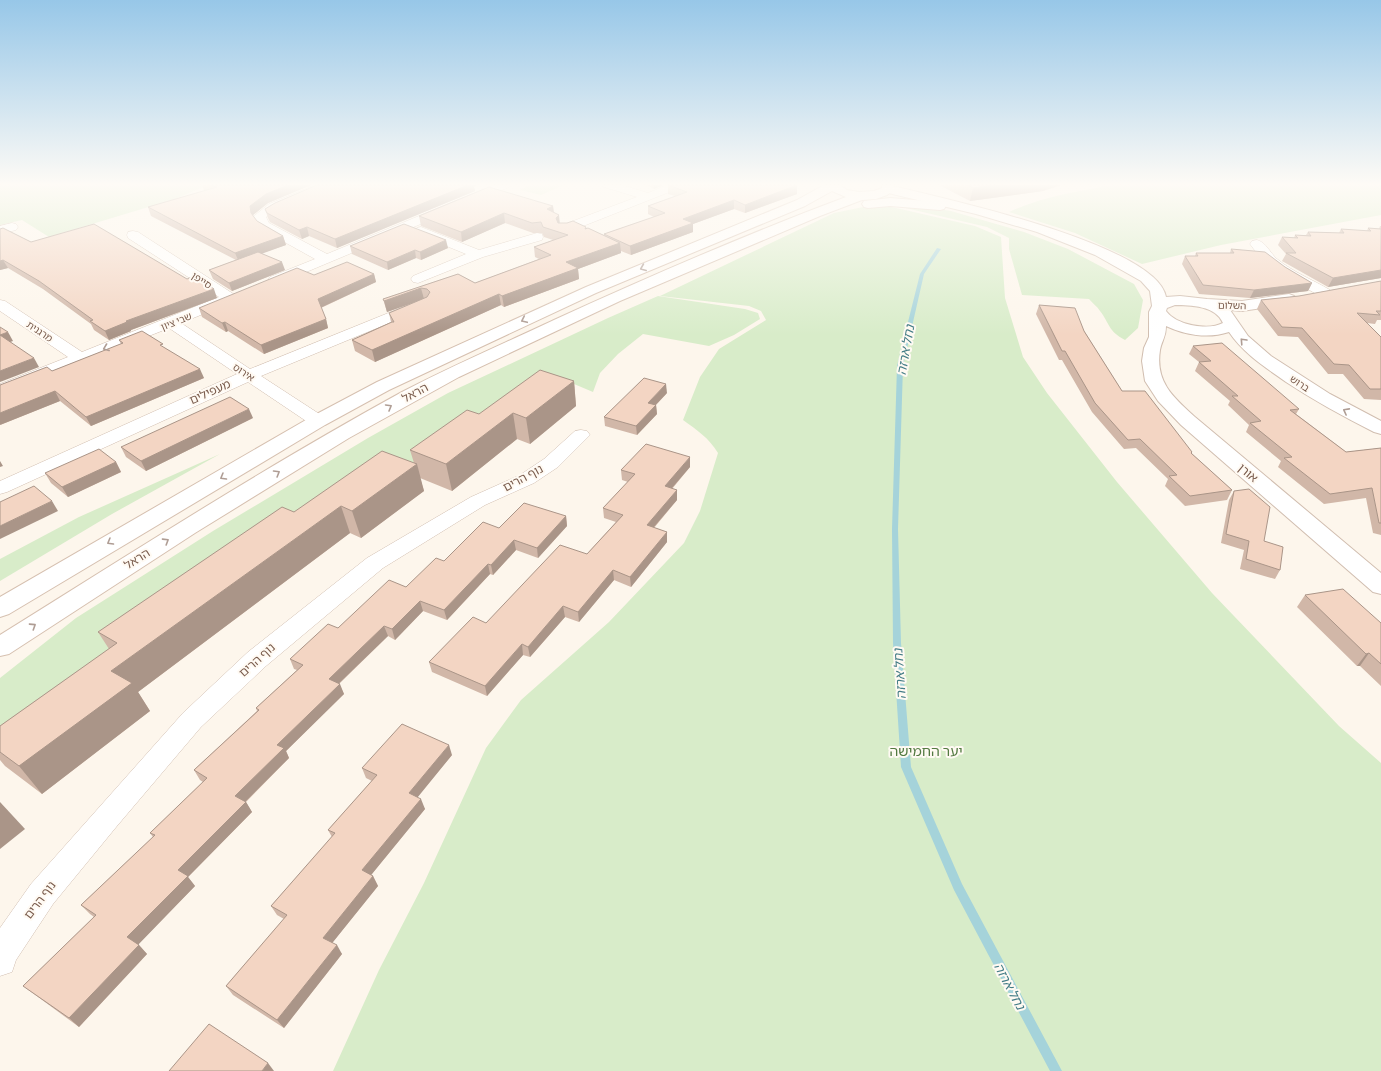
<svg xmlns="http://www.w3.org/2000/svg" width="1381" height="1071" viewBox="0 0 1381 1071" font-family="'Titillium Web','Noto Sans Hebrew',sans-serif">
  <rect width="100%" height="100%" fill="#fdf6ec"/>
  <g fill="#d8ecc9">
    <polygon points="0,185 208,185 175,199 49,237 22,220 0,225"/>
    <polygon points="530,185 564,185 541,195 520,190"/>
    <path d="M1113,185H1381V215L1221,245L1142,264L1075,233L1009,212C1041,197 1078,191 1113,185Z"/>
    <path d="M884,203L920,206L951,211L1024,232L1068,249L1134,284L1143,300L1138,328L1125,340C1108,331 1110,324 1100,311C1097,306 1092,303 1089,299L1022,295L1009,249V238L987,227Z"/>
    <path d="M883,205L975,226L1001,237L1005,298L1023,357L1047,393L1117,482L1212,593L1339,726L1381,763V1071H333L379,970L424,883L486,748L521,700L609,622L684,543L700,511L718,453C709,438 697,430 683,420L700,377L719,349L766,320L761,311L749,306L660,296L834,213L863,207Z"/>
    <polygon points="658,296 745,309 758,313 760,319 734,335 709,346 643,334 618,354 600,373 593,392 555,376 403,471 0,751 0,678 76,618 213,531 368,438 448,393 608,318"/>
    <polygon points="220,454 112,514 0,581 0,559 79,517"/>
  </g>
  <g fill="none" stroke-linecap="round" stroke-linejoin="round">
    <polygon fill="#a5d3da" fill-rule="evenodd" points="937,248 941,249 924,274 903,366 898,529 901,643 911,767 962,884 1062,1071 1050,1071 954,890 901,767 893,643 892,529 897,366 920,274"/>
    <defs>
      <g id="minor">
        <polygon points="316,185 333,185 331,187 277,210 266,217 269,223 327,254 494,185 511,185 509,187 280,283 275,284 270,283 268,280 270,277 315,259 261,229 255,221 254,216 269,204"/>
        <polygon points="602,185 622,185 648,193 667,185 684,185 682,187 568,232 560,232 558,229 560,226 637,197 604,187"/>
        <polygon points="12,223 16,224 18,227 16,230 0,234 0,226"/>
        <polygon points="421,227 479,250 537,233 542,234 543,237 542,240 483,257 418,283 413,282 411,279 413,276 466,254 417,234 415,231 417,228"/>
        <polygon points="133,231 138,232 235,295 237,298 235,301 181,323 250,369 413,303 418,302 423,303 425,306 423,309 261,376 324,417 327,421 324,425 318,426 312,425 248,382 7,492 0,494 0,481 237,374 169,328 0,395 0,384 68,357 0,311 0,300 5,301 82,352 219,297 128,238 127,235 128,232"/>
        <path d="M1257,240C1266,242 1270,253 1277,259C1293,272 1313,280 1330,290L1332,293L1330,296L1325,297L1320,296C1292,280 1269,271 1250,244L1252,241Z"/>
        <polygon points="581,430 587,431 590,435 558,467 534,483 485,505 383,568 266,666 201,727 117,826 53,904 16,960 12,972 0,976 0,928 31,884 183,713 248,652 367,558 471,497 520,475 544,459 575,431"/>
      </g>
      <path id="tertiary" d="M888,185C938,197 1157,244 1166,297L1180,296L1207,299L1242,301L1289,294L1294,296L1297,299L1294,302L1289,304L1242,311L1230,310L1248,336L1271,356L1330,394L1381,421V434L1374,432C1344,417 1315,401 1286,382C1265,367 1244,354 1229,332C1208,339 1185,335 1166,326C1166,337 1162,340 1160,350C1155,382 1173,397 1195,417L1381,573V594L1373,592L1181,425L1158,401L1145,381L1142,361L1144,348L1149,337V312L1152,306L1150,291L1141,281L1095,255L1037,232L976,214L884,192L882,189L884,186ZM1175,305C1191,305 1216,306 1223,323C1208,331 1176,325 1166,311L1167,308Z"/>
      <g id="secondary">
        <path d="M824,185H840L847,190L859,192L874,191L882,188V185H894V189L887,195L876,199L862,200L820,216L620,301L459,377L349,438L195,533L9,654L0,656V635C133,552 265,467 402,392C452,366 503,344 554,320C650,276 747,234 846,197L832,191L805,206L596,293L389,390L325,425L9,614L0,617V597L311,417L377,382L586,287L797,200Z"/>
        <polygon points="890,198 940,202 944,203 946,206 944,209 940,210 890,206 868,208 864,207 862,204 864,201"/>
      </g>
    </defs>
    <use href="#minor" stroke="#d1beb0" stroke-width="1"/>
    <use href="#tertiary" stroke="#d1beb0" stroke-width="2"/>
    <use href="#secondary" stroke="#d6c0b0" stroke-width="2"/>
    <use href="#minor" fill="#fff" fill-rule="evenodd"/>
    <use href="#tertiary" fill="#fff" fill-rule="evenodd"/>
    <use href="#secondary" fill="#fff" fill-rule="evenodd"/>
  </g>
  <g fill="#d1b7a8">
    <polygon points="202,185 311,185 268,203 253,215 253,216 257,221 283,236 286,245 262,253 285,270 232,291 213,279 209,270 236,260 151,216 148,207 204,191"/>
    <polygon points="646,185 663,185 654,189"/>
    <polygon points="668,185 797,194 745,213 734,209 693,224 693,232 631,255 621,251 621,253 578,269 579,279 504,307 501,305 375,362 355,351 352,340 391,322 389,313 424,299 387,312 383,299 458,274 475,283 539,259 535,257 534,247 553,240 544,237 542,233 533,233 505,223 462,242 421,226 419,216 553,206 554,212 559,223 586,229 604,235 604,234 654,217 648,214 648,206 675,196 668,194"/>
    <polygon points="939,185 1061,185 1043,191 970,201"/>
    <polygon points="474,187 475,191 337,248 309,236 302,239 270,222 268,218 265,209"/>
    <polygon points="1380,226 1381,226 1381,278 1328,287 1282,261 1286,254 1278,245 1282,237 1294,238 1295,235 1306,235 1308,232 1339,233 1341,229 1367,231 1368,228 1379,229"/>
    <polygon points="0,229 31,242 217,298 131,330 131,331 109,340 94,330 91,324 43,289 8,268 0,270"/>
    <polygon points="350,246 448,248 421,260 416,258 388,270 352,254"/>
    <polygon points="1231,249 1285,267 1312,283 1308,291 1250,298 1199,294 1182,264 1185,256 1195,256 1196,253 1230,253"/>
    <polygon points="374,274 376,282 321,308 326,319 328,328 264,354 228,331 226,332 202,317 199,308"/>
    <polygon points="1381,281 1381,320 1377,320 1375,324 1367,323 1381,337 1381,400 1364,399 1343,374 1328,374 1298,337 1278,336 1257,309 1261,300 1299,296"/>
    <polygon points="1039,305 1084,331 1122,391 1192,452 1192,454 1232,490 1227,500 1185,506 1165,486 1168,479 1136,448 1124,449 1092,412 1062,360 1059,360 1036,314"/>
    <polygon points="119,340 165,348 204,378 91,426 60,401 0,425 52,371 121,344"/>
    <polygon points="1193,346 1299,409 1296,414 1346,452 1381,448 1381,535 1373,533 1366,498 1324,504 1278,467 1281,461 1246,432 1249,425 1228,405 1230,401 1195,371 1199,362 1189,354"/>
    <polygon points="574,381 576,406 530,444 517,439 452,491 420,478 424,491 361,538 350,533 138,692 150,711 42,794 5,766 0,760 0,726 109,649 98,632 294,512 414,463 410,450 479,414"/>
    <polygon points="667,393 656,405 657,414 637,435 605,426 604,417"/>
    <polygon points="253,418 146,471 126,457 121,447"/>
    <polygon points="116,462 121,472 68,497 51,483 45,473"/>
    <polygon points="690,467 672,489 677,490 677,500 654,528 667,532 667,542 631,587 614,580 579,622 565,617 530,657 523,655 487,696 432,672 429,662 587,554 616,522 604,518 603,508 628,482 622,480 621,470"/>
    <polygon points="1234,491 1264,541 1280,570 1275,579 1240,569 1244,550 1221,543 1229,500"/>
    <polygon points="566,516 567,526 538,558 516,550 493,575 490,574 447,620 423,611 395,640 388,636 339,684 344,694 286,751 289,758 246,802 252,812 188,877 195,886 138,944 147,954 79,1027 34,994 23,986 94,917 90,914 81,905 153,837 150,833 203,782 200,780 194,770 257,711 256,708 297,670 294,669 290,659 338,628 406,587 444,561 499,528"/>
    <polygon points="1305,595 1381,623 1381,686 1360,666 1357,666 1297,607"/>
    <polygon points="452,755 417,797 425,809 371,875 373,876 378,886 332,943 342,954 284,1028 233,995 226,986 284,919 277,915 271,906 332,837 328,830 372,781 366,778 362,768"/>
  </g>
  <g fill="#aa9588">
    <polygon points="288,185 311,185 268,203 253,215 254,222 251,213 250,206 266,194"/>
    <polygon points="467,185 478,185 474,187 475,191 337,248 335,239"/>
    <polygon points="654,185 663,185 654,189"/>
    <polygon points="797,185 797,194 745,213 745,205"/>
    <polygon points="995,185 1061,185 1043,191 970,201 973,188"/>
    <polygon points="734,200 734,209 693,224 693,232 631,255 630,246 683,219"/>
    <polygon points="553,206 554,216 547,209"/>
    <polygon points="504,213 505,223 462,242 461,232"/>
    <polygon points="559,215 560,225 557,228 556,218"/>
    <polygon points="307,227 309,236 302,239 299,230"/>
    <polygon points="283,236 286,245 239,262 235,253"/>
    <polygon points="446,240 448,248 421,260 420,252"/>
    <polygon points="620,243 621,253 578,269 579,279 504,307 502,296 566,262"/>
    <polygon points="415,250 416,258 388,270 387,262"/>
    <polygon points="3,260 8,268 0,270 0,261"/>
    <polygon points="282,262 285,270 232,291 229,283"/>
    <polygon points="1381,270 1381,278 1328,287 1333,278"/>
    <polygon points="374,274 376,282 320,308 318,299"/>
    <polygon points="1312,283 1308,291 1250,298 1254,290"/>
    <polygon points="421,288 424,299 387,312 384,301"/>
    <polygon points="214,289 217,298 131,330 131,331 109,340 105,331 126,321"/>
    <polygon points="499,294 501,305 375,362 372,350"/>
    <polygon points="326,319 328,328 264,354 261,345"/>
    <polygon points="225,322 228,331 226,332 222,323"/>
    <polygon points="8,332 13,341 5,344 0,335"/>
    <polygon points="34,358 39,367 0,382 0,371"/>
    <polygon points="200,369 204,378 91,426 86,417"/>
    <polygon points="574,381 576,406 530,444 526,418"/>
    <polygon points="666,384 667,393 649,412 648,403"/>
    <polygon points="55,391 60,401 0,425 0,413"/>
    <polygon points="656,405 657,414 637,435 636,426"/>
    <polygon points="249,409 253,418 146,471 141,461"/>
    <polygon points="513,413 517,439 452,491 446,464"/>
    <polygon points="690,457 690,467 665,496 665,486"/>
    <polygon points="0,461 3,466 0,467"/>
    <polygon points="116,462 121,472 68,497 62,487"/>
    <polygon points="417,464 424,491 361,538 352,511"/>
    <polygon points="677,490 677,500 647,535 647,525"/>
    <polygon points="52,501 58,511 0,539 0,526"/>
    <polygon points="341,506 350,533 138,692 150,711 42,794 19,766 111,671"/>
    <polygon points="566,516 567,526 538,558 537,548"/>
    <polygon points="667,532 667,542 631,587 630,577"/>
    <polygon points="514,540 516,550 493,575 491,565"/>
    <polygon points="488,564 490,574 447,620 444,610"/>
    <polygon points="613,570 614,580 579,622 578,612"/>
    <polygon points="420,601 423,611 395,640 392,629"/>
    <polygon points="563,606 565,617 530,657 528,647"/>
    <polygon points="384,626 388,636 333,689 329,679"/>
    <polygon points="522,644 523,655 487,696 485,686"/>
    <polygon points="1369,653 1360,666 1357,666 1366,654"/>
    <polygon points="340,684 344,694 286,751 289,758 241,806 235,796 277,745"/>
    <polygon points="449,745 452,755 413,803 409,793"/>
    <polygon points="421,799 425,809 367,880 362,870"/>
    <polygon points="0,802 25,829 0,849"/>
    <polygon points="246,802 252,812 188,877 195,886 136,947 127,937 178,870"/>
    <polygon points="373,876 378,886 329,947 323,938"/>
    <polygon points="139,945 147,954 79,1027 69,1018"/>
    <polygon points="337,945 342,954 284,1028 277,1020"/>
    <polygon points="268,1063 274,1071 262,1071"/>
  </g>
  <g fill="#f3d5c3" stroke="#aa9588">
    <polygon points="209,185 288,185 266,194 250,206 251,213 257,221 283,236 235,253 148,207 217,187"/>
    <polygon points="317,185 468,185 335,239 307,227 299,230 267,213 265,209 275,203"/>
    <polygon points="668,185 797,185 745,205 734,200 683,219 693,223 630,246 604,234 665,213 648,206 687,192"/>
    <polygon points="968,185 995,185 973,188"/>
    <polygon points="489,187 553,206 547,209 559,215 556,218 558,223 567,223 573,221 586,227 585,229 588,228 620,243 566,262 578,268 502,296 499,294 372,350 352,340 392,322 394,322 389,313 427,297 430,292 427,289 421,288 384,301 383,299 458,274 475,283 551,255 534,247 568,235 543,227 541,222 532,223 504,213 461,232 419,216"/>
    <polygon points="94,224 187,279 194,276 214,289 126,321 127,322 105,331 90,321 93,320 39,281 3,260 0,261 0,229 3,228 31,242"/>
    <polygon points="404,224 446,240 420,252 415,250 387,262 350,246"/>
    <polygon points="1368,228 1381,229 1381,270 1333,278 1286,253 1296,253 1282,237 1298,238 1295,235 1311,236 1308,232 1344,233 1341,229 1371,231"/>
    <polygon points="1231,249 1265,252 1285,267 1312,283 1254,290 1203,285 1185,256 1198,256 1196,253 1234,253"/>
    <polygon points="258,252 282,262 229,283 209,270"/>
    <polygon points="347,262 374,274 318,299 326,319 261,345 225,322 222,323 199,308 297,268 314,275"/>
    <polygon points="1381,281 1381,311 1376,311 1380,315 1357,313 1381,337 1381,389 1370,389 1349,365 1334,364 1302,328 1282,327 1261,300 1299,296"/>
    <polygon points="1039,305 1075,308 1084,331 1122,391 1145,391 1192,452 1191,453 1232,490 1190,496 1169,476 1177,475 1140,439 1128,440 1095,403 1065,351 1062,351"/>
    <polygon points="0,327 8,332 0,335 34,358 0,371"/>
    <polygon points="142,331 163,344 160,345 200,369 86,417 55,391 0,413 0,385 47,367 52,371 123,343 119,340"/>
    <polygon points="1222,343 1299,409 1290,410 1346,452 1381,448 1381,523 1379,523 1372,488 1330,494 1284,458 1292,457 1250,423 1261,421 1232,396 1238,396 1199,362 1211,361 1193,346"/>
    <polygon points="540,370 574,381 526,418 513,413 446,464 410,450 467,410 479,414"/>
    <polygon points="644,378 666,384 648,403 656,405 636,426 604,417"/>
    <polygon points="230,397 249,409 141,461 121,447"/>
    <polygon points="646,444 690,457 665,486 677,490 647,525 667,532 630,577 613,570 578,612 563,606 528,647 522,644 485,686 429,662 473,617 486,623 560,545 587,554 623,515 603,508 635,474 621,470"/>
    <polygon points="99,449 116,462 62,487 45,473"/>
    <polygon points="382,451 417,464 352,511 341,506 111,671 132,683 19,766 0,752 0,726 117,643 98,632 282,507 294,512"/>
    <polygon points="34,486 52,501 0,526 0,502"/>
    <polygon points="1249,489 1270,507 1264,541 1283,547 1280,570 1246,559 1249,541 1226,534 1234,491"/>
    <polygon points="524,503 566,516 537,548 514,540 491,565 488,564 444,610 420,601 392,629 384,626 329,679 340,684 277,745 284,748 235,796 246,802 178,870 188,876 127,937 139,945 69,1018 23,986 96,915 81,905 155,835 150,833 207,778 194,770 259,710 256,708 303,665 290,659 328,624 338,628 389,580 406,587 436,558 444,561 483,522 499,528"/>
    <polygon points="1343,589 1381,623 1381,664 1369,653 1366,654 1305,595"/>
    <polygon points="402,724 449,745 409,793 421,799 362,870 373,876 323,938 337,945 277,1020 226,986 287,915 271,906 335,833 328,830 377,775 362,768"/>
    <polygon points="209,1024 268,1063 262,1071 169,1071"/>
  </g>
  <defs><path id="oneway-chevron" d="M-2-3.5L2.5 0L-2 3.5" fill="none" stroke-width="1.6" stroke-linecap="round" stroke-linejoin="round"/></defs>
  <g stroke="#af9d94">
    <use href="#oneway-chevron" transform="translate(643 268) rotate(157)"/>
    <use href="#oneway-chevron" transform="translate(524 320) rotate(155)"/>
    <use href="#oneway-chevron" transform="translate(1243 341) rotate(-133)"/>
    <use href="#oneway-chevron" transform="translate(106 348) rotate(159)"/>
    <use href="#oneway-chevron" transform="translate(389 407) rotate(-30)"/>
    <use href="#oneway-chevron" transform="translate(1346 411) rotate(-152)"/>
    <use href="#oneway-chevron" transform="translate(277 473) rotate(-31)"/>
    <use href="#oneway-chevron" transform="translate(223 477) rotate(150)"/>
    <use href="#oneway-chevron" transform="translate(166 541) rotate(-32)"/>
    <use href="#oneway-chevron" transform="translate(110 542) rotate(150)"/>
    <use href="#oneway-chevron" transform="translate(33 626) rotate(-33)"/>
  </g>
  <linearGradient id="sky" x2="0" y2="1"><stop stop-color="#97c7e8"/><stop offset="0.55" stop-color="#fefbf6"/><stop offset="1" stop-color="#fefbf6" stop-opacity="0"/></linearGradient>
  <rect width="1381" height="335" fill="url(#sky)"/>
  <g text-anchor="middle" stroke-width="4" stroke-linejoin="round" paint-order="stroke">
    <g font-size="10" fill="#7a5c4d" stroke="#fffaf3">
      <text transform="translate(202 280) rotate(33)" y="4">סייפן</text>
      <text transform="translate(1232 305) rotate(1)" y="4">השלום</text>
      <text transform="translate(176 321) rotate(-22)" y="4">שבי ציון</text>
      <text transform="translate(40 331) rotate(34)" y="4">מרגנית</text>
      <text transform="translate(244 372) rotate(34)" y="4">אירוס</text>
      <text transform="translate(1300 383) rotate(34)" y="4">ברוש</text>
    </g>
    <g font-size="12" fill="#7a5c4d" stroke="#fffaf3">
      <text transform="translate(210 392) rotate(-24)" y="4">מעפילים</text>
      <text transform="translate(415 393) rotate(-28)" y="4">הראל</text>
      <text transform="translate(1248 473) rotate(40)" y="4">אורן</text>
      <text transform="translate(523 478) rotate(-28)" y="4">נוף הרים</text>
      <text transform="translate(137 559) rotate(-32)" y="4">הראל</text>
      <text transform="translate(257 660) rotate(-42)" y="4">נוף הרים</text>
      <text transform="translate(40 900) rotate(-53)" y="4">נוף הרים</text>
    </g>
    <g font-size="13" font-style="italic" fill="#437c86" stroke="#fffaf3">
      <text transform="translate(905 350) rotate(-80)" y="5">נחל ארזה</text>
      <text transform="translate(899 674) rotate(-94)" y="5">נחל ארזה</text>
      <text transform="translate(1010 986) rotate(62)" y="5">נחל ארזה</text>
    </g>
    <g font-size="14" fill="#537a41" stroke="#fffaf3">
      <text x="926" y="756">יער החמישה</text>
    </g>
  </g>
</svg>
